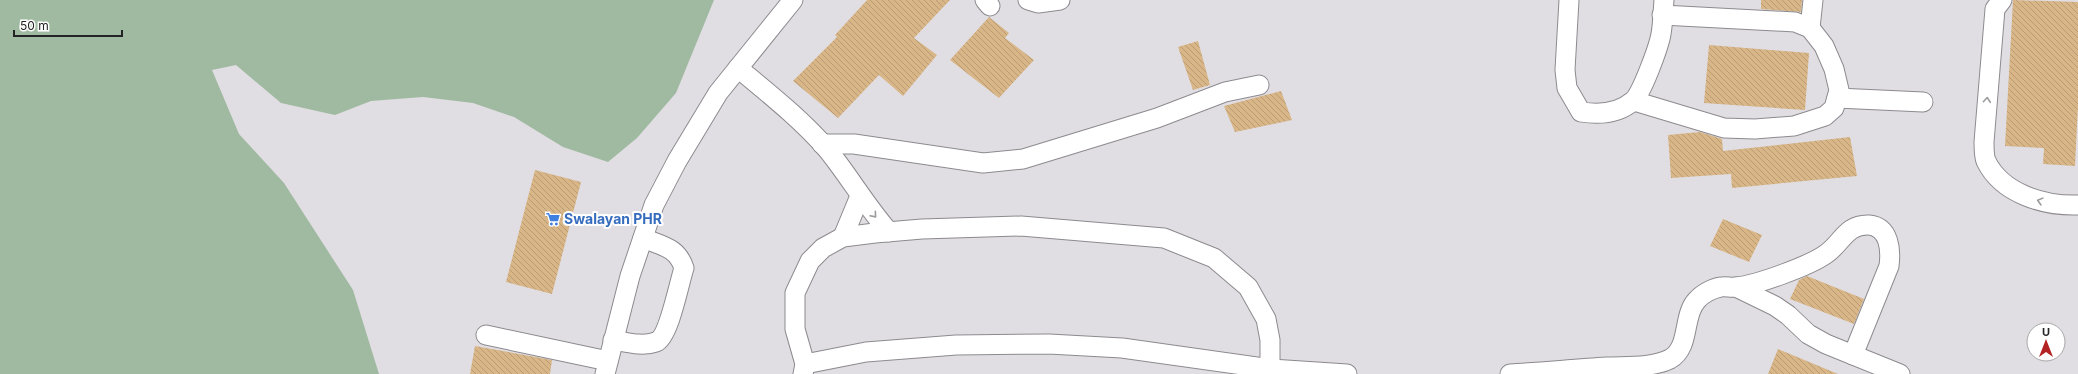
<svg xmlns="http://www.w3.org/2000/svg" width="2078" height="374" viewBox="0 0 2078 374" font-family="Inter,sans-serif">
  <defs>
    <pattern id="building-back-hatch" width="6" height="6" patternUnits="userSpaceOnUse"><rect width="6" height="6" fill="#d8b687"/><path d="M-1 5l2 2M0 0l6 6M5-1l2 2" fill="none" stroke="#b99c74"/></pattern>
  </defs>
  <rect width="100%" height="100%" fill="#e1dee3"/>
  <polygon fill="#a0baa1" points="0,0 714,0 676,93 637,138 608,162 563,147 514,117 473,103 423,97 371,101 335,115 281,103 236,65 212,70 239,134 284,183 353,290 379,374 0,374"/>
  <g fill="url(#building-back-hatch)">
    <polygon points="867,0 950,0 914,38 937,55 903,96 879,75 838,118 793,81 837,37 835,35"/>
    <polygon points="1761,0 1802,0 1801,12 1761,9"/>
    <polygon points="2013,0 2078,2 2078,106 2075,166 2043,164 2044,148 2005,146"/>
    <polygon points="989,17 1009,33 1005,38 1034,60 999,98 950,60"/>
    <polygon points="1198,41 1210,85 1193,90 1178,47"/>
    <polygon points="1709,45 1809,53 1805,110 1704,103"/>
    <polygon points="1281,91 1292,120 1235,132 1224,106"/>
    <polygon points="1700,132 1722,139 1723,151 1850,137 1857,176 1732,188 1731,174 1671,178 1668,135"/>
    <polygon points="535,170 581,182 552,294 506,282"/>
    <polygon points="1723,219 1762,235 1749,262 1710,246"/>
    <polygon points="1807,276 1864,299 1854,324 1790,299 1799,280"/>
    <polygon points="475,346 552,360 550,374 470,374"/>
    <polygon points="1778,349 1838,374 1768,374"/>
  </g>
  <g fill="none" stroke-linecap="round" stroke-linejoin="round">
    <defs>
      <g id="minor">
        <polyline points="985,0 990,6"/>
        <polyline points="1028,0 1038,3 1060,0"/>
        <path d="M1569,0L1565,70L1567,88L1581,112C1600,115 1618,114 1633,101C1642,93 1659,46 1661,34C1663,23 1663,11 1664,0"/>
        <path d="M2002,0L1995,9L1984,142C1984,148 1984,156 1986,161C2002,194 2044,206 2078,205"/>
        <polyline points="1810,28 1813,0"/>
        <path d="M738,68C768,93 801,119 827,149C849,176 866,206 889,232"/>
        <polyline points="1837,98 1923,102"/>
        <polyline points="1634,101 1724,128 1755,129 1794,126 1825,116 1834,108 1839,90 1834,69 1824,46 1810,28 1795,22 1662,15"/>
        <polyline points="822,144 854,144 983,163 1023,159 1157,118 1225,92 1259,85"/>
        <polyline points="843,237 860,196"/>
        <polyline points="1736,287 1775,306 1788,315 1808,334 1826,344 1900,374"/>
        <polyline points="486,335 608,361"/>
        <path d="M613,340C626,342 642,347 656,342C669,337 679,283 684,268C677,247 662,246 643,238"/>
        <polyline points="805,364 866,352 956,345 1049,344 1122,348 1271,369 1347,374"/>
        <polyline points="605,374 630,276 654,205 677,161 718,93 793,0"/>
        <polyline points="803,374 805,364 795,329 795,293 810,261 823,248 843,237 875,233 922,229 1021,226 1164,238 1214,258 1248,287 1266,319 1270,340 1270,374"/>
        <path d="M1510,374C1543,372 1575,369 1607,367C1626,366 1652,368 1670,359C1691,347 1682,315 1697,300C1702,294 1713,288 1721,287C1726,286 1731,288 1736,287C1757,285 1809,266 1826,254C1842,243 1846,224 1869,225C1890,227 1891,251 1889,266L1853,355"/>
      </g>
    </defs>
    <use href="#minor" stroke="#8d8a8f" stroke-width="21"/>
    <use href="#minor" stroke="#fff" stroke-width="19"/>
  </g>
  <defs><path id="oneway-chevron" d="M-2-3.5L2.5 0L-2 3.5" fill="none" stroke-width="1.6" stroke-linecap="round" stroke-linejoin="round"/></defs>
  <g stroke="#9c9c9d">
    <use href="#oneway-chevron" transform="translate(1987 100) rotate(-85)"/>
    <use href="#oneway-chevron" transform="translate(2040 201) rotate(-165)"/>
    <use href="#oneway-chevron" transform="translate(874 215) rotate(49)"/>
  </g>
  <defs>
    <symbol id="supermarket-bare" viewBox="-9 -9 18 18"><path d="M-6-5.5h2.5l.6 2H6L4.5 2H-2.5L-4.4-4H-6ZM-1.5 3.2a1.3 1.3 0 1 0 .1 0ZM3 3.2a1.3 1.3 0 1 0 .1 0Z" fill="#3f7fe0" stroke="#fff" stroke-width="2.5" paint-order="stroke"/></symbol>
  </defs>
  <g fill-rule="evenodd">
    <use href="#supermarket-bare" x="543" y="209" width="20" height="20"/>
  </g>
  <g text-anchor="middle" stroke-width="4" stroke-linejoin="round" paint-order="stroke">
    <g font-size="14" font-weight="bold" fill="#366cbe" stroke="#fff" text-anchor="start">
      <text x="564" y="224">Swalayan PHR</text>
    </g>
  </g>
  <g transform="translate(2046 342)"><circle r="19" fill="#ffffff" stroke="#a7a7a8"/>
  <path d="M0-3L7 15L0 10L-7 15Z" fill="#b42323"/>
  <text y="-6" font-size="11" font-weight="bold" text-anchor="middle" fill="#242325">U</text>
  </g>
  <path d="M14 30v6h108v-6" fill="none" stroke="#242325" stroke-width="2"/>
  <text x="20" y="30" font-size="12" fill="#242325" stroke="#ffffff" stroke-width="3" paint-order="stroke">50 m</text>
</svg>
